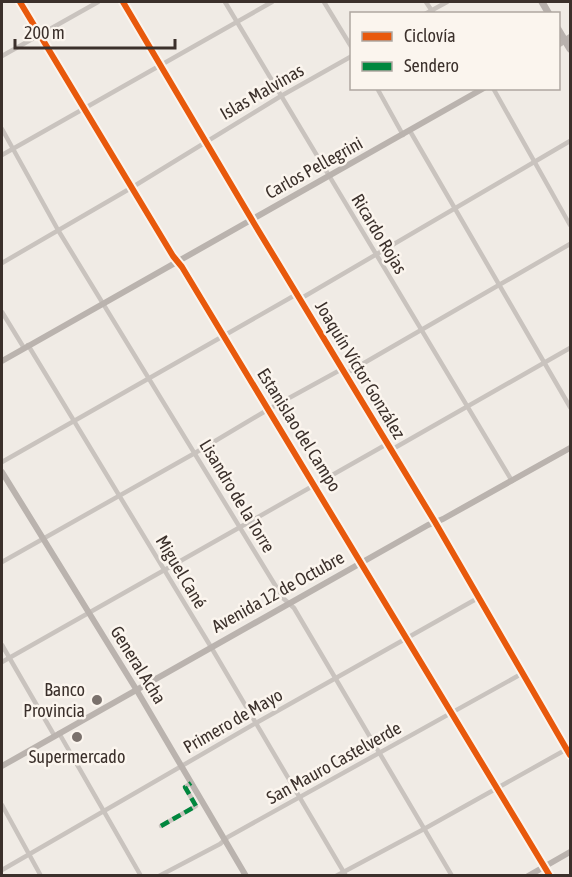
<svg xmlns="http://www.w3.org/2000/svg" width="572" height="877" viewBox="0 0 572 877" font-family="'Asap Condensed',sans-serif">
  <rect width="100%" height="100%" fill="#f0ebe5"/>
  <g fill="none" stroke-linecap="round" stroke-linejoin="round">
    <g stroke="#c9c3be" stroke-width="4.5">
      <polyline points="20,2 173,256 182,267 550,876"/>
      <polyline points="225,2 512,481"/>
      <polyline points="324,2 352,48"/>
      <polyline points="426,2 434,14"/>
      <polyline points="425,14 447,2"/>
      <polyline points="2,56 98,2"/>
      <polyline points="377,88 403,135"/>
      <polyline points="493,88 570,225"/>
      <polyline points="2,129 58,230 283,598 294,608 452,876"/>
      <polyline points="410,131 570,407"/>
      <polyline points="2,155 272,2"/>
      <polyline points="2,263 131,188 281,96 352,56"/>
      <polyline points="300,299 570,141"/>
      <polyline points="2,312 24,348"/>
      <polyline points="28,345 211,647 346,876"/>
      <polyline points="345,374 570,244"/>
      <polyline points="391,450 570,348"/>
      <polyline points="2,462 297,294"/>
      <polyline points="2,562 195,453 269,409 342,369"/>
      <polyline points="2,645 54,735"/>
      <polyline points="2,662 387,444"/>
      <polyline points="59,733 141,876"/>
      <polyline points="2,805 41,876"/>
      <polyline points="161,826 196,806 185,787 191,783"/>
      <polyline points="2,870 256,723 478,598"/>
      <polyline points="159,876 220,844 228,837 523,673"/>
      <polyline points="336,876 424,829 567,749"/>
    </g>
    <g stroke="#bab3ae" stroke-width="6">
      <polyline points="123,2 255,225 435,522 570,755"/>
      <polyline points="558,45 570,37"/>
      <polyline points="2,361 484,88"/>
      <polyline points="2,472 136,689 246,876"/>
      <polyline points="2,766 428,525 443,519 570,448"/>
      <polyline points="528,876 570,852"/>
    </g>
    <g stroke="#b8b1ad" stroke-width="7">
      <polyline points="542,2 549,14"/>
      <polyline points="558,29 570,49"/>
    </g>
    <polyline stroke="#00873e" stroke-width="4.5" stroke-dasharray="9 4.5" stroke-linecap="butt" points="161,826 196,806 185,787 191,783"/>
    <defs>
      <g id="cycleway">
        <polyline points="20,2 173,256 182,267 550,876"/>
        <polyline points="123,2 255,225 435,522 570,755"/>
      </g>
    </defs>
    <use href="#cycleway" stroke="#fbf5ee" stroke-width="10"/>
    <use href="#cycleway" stroke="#e8590c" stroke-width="6"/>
  </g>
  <g fill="#7a716c" stroke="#fbf5ee" stroke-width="2">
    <circle cx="97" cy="700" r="6"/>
    <circle cx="77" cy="737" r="6"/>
  </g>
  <g text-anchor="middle" stroke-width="5" stroke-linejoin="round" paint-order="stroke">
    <g font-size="18" fill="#3b302b" stroke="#fbf5ee">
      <text transform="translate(262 92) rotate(-30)" y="6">Islas Malvinas</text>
      <text transform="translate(314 168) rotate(-29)" y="6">Carlos Pellegrini</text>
      <text transform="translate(379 234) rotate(59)" y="6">Ricardo Rojas</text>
      <text transform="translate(360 370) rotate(59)" y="6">Joaquín Víctor González</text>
      <text transform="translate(299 430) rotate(58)" y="6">Estanislao del Campo</text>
      <text transform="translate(237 496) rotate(59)" y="6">Lisandro de la Torre</text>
      <text transform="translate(181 572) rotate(59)" y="6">Miguel Cané</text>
      <text transform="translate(278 592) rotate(-29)" y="6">Avenida 12 de Octubre</text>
      <text transform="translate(138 665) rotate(58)" y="6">General Acha</text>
      <text transform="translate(233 721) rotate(-30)" y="6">Primero de Mayo</text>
      <text transform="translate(334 763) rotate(-29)" y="6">San Mauro Castelverde</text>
    </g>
    <g font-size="18" fill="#3b302b" stroke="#fbf5ee" text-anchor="end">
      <text x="85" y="696">Banco<tspan x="85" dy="21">Provincia</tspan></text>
      <text x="77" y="763" text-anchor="middle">Supermercado</text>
    </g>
  </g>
  <rect width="572" height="877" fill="none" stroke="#3b302b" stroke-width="6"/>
  <rect x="350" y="12" width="210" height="78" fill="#fbf5ee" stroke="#aea6a0" stroke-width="1.5"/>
  <rect x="362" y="32" width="30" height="9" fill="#e8590c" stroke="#aea6a0" stroke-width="1.5"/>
  <text x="404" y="42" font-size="18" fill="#3b302b">Ciclovía</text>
  <rect x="362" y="62" width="30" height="9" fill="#00873e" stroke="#aea6a0" stroke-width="1.5"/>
  <text x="404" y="72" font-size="18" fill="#3b302b">Sendero</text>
  <path d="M15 39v9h160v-9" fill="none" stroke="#3b302b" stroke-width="3"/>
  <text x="24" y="39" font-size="18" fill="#3b302b" stroke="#fbf5ee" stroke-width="4.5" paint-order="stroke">200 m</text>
</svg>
